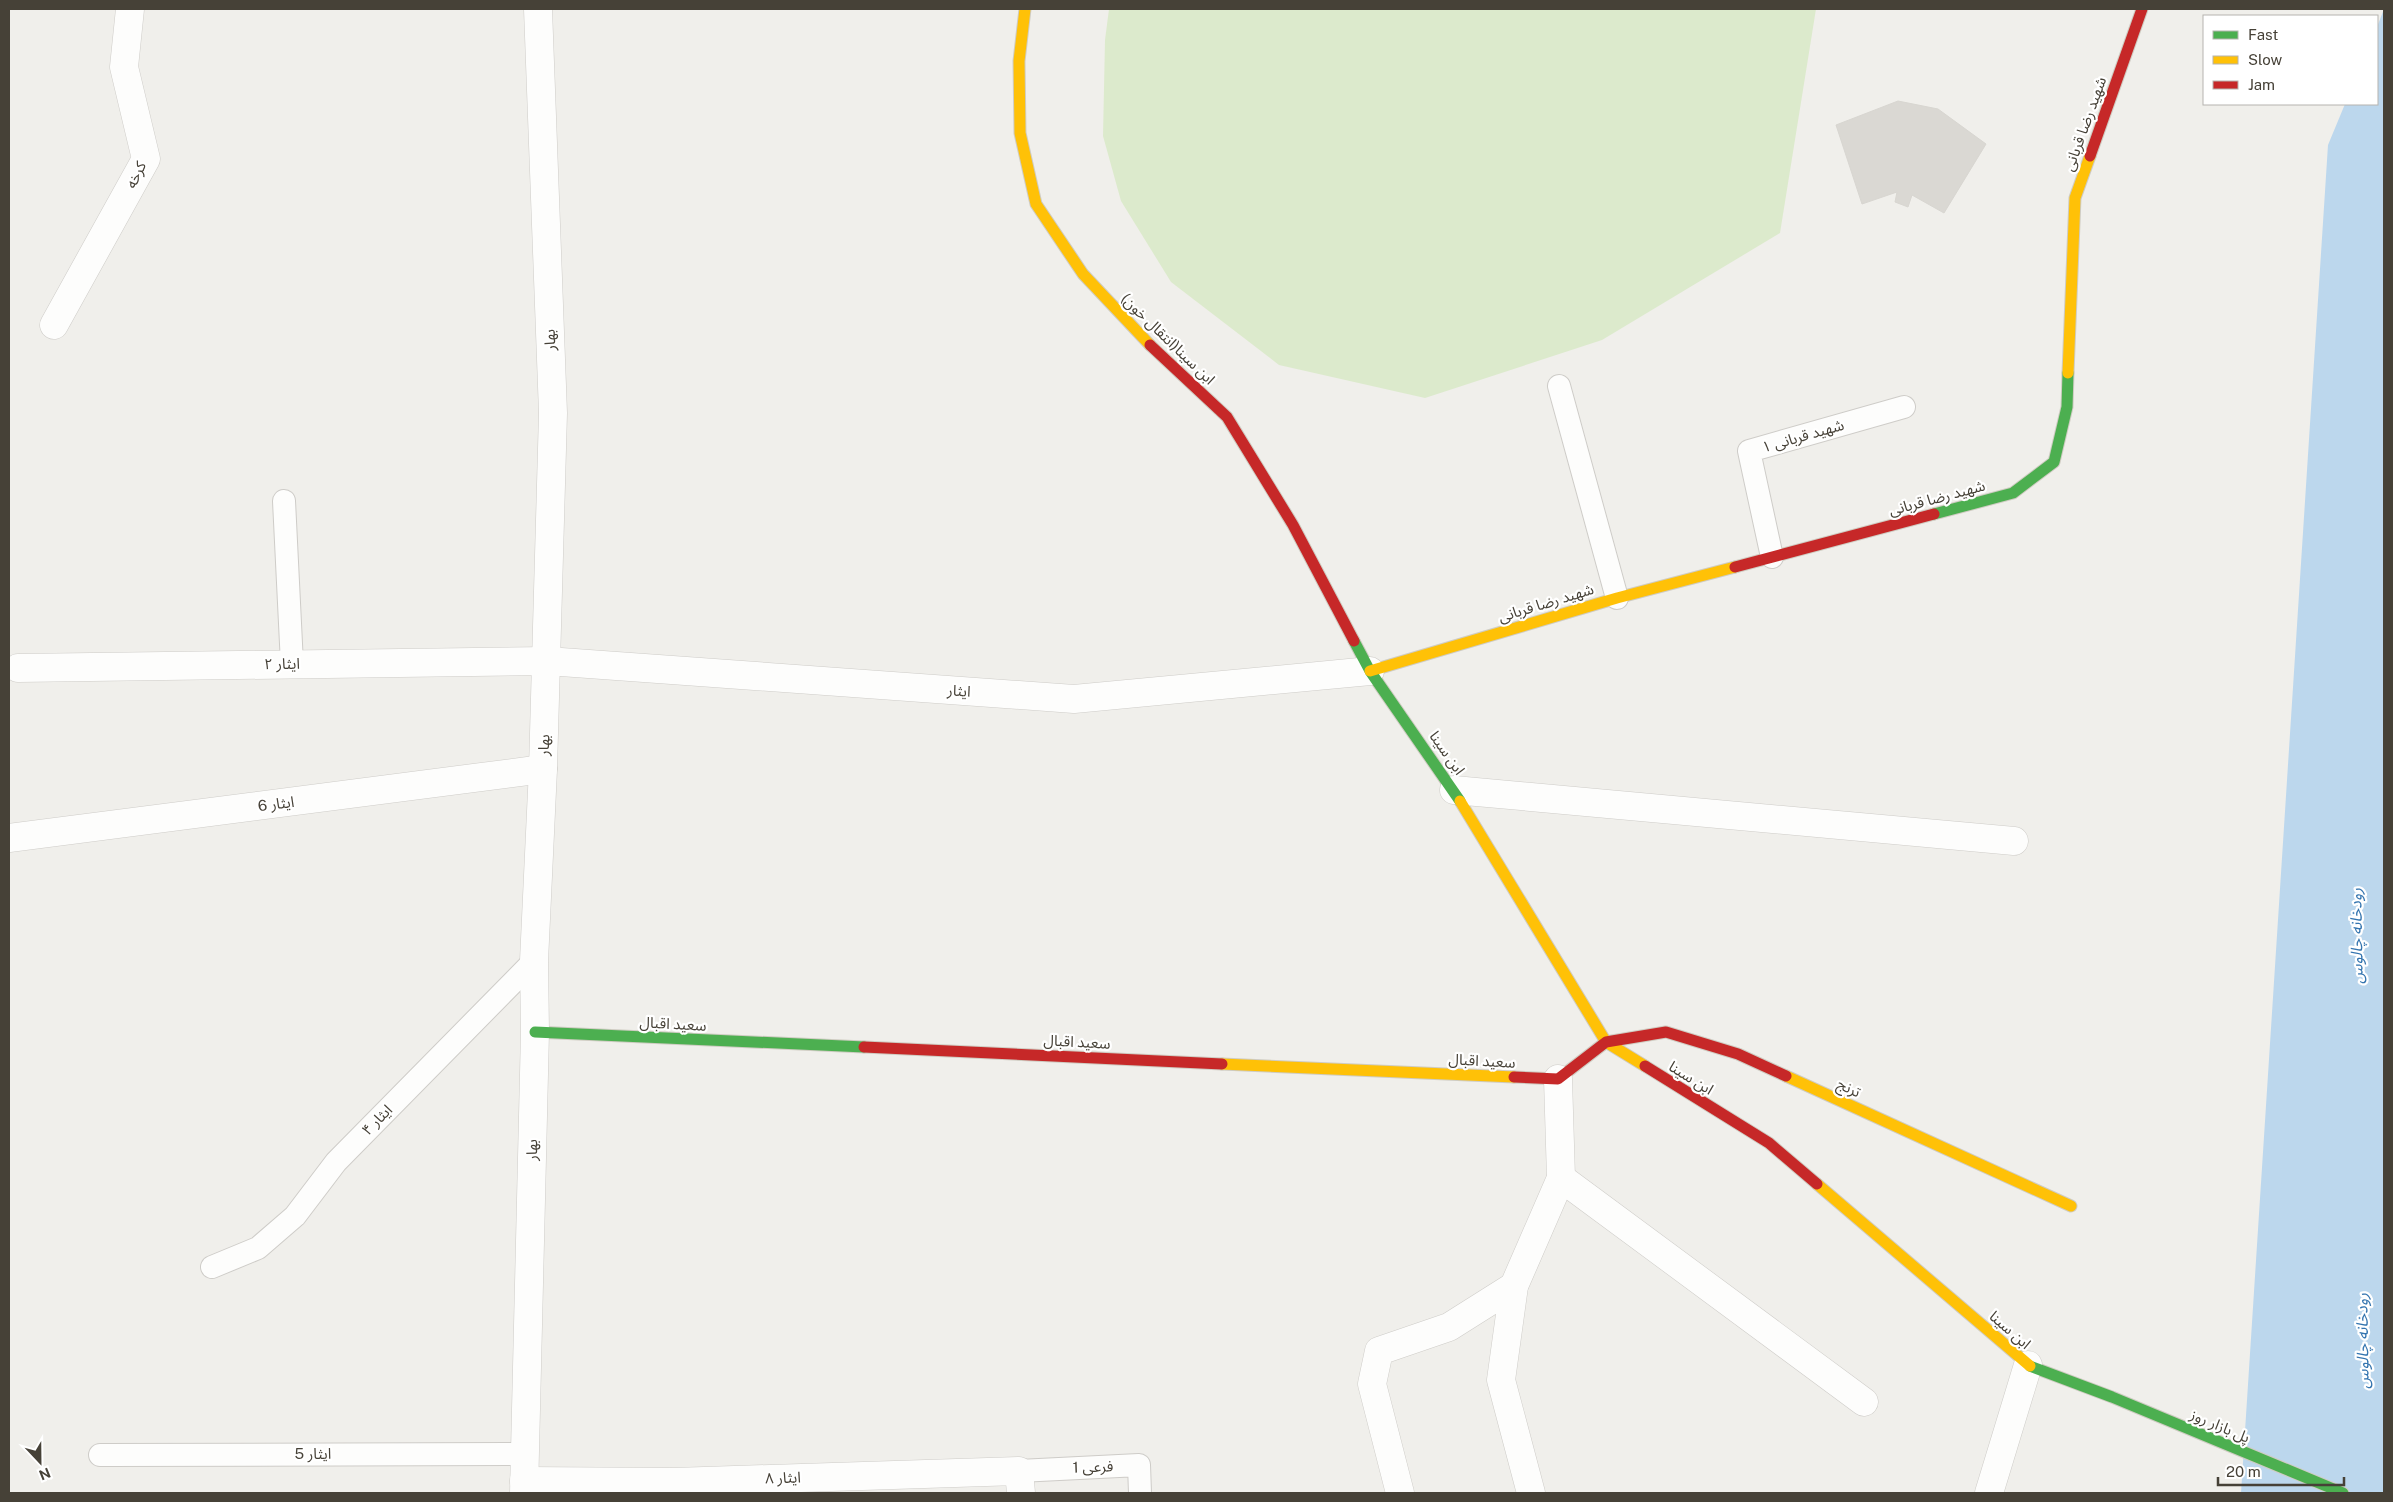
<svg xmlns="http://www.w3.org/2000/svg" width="2393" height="1502" viewBox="0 0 2393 1502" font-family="'Public Sans','Noto Sans Arabic',sans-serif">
  <rect width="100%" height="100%" fill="#f0efeb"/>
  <polygon fill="#dceacc" points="1109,9 1816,9 1780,233 1602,340 1425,398 1279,365 1171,282 1121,201 1103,136 1105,40"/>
  <polygon fill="#bcd7ed" points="2384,9 2384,1493 2241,1493 2328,145 2345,104 2377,104 2377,27"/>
  <polygon fill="#dad8d3" stroke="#d8d6d1" points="1898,101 1938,109 1986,144 1944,213 1912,195 1908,207 1895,202 1897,192 1862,204 1836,125"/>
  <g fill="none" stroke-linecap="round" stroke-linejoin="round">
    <defs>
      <g id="lane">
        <polyline points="1559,386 1617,598"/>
        <polyline points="284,501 292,664"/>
        <polyline points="1772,557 1749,451 1904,407"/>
        <polyline points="212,1267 258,1248 295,1216 336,1162 534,961"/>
        <polyline points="100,1455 526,1454"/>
        <polyline points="1019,1471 1139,1465 1140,1493"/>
      </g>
      <g id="street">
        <polyline points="54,325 146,159 124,67 130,9"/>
        <polyline points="18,668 547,661 1074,699 1370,671"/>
        <polyline points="1454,790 2014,841"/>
        <polyline points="9,838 543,769"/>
        <polyline points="1561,1178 1864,1402"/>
        <polyline points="524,1481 674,1482 1019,1471 1021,1493"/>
        <polyline points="524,1493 535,1032 534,961 543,769 553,413 538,9"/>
        <polyline points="1400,1493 1372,1384 1379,1351 1449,1327 1514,1286"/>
        <polyline points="1531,1493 1501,1380 1514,1286 1561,1178 1558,1079"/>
        <polyline points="1989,1493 2028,1365"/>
      </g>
      <g id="fast">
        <polyline points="1934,514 2013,493 2054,462 2067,407 2068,373"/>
        <polyline points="1354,641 1370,671 1460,801"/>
        <polyline points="535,1032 864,1047"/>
        <polyline points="2030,1366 2112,1397 2343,1493"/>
      </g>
      <g id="slow">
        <polyline points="1025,9 1019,61 1020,133 1036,204 1083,274 1150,345"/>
        <polyline points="2068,373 2075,198 2090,156"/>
        <polyline points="1370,671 1617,598 1735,567"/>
        <polyline points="1460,801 1606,1042 1645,1066"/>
        <polyline points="1222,1064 1514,1077"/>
        <polyline points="1786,1076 2071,1206"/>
        <polyline points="1817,1184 2030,1366"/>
      </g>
      <g id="jam">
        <polyline points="2090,156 2142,9"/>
        <polyline points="1150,345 1227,417 1293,525 1354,641"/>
        <polyline points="1735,567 1934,514"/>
        <polyline points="864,1047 1222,1064"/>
        <polyline points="1645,1066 1769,1143 1817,1184"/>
        <polyline points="1514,1077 1558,1079 1606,1042 1666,1032 1738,1054 1786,1076"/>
      </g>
    </defs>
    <use href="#lane" stroke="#ceccc8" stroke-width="24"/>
    <use href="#street" stroke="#ceccc8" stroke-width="29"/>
    <use href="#fast" stroke="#cfccc2" stroke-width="13"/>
    <use href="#slow" stroke="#cfccc2" stroke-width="13"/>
    <use href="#jam" stroke="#cfccc2" stroke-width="13"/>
    <use href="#lane" stroke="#fdfdfc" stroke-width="22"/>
    <use href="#street" stroke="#fdfdfc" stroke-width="28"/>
    <use href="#fast" stroke="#4caf50" stroke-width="11"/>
    <use href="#slow" stroke="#ffc107" stroke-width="11"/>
    <use href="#jam" stroke="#c62828" stroke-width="11"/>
  </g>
  <g text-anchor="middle" stroke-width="4.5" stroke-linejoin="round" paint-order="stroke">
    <g font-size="15" fill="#464137" stroke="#fff">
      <text transform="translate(2085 124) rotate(-70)" y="5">شهید رضا قربانی</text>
      <text transform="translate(136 175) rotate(-64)" y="5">کرخه</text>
      <text transform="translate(1168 339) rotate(44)" y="5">ابن سینا(انتقال خون)</text>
      <text transform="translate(550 340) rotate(-92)" y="5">بهار</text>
      <text transform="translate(1803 436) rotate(-16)" y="5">شهید قربانی ۱</text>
      <text transform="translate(1937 498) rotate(-15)" y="5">شهید رضا قربانی</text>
      <text transform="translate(1546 603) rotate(-17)" y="5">شهید رضا قربانی</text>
      <text transform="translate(282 664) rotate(-1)" y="5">ایثار ۲</text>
      <text transform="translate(959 691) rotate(4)" y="5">ایثار</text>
      <text transform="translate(544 745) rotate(-88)" y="5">بهار</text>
      <text transform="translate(1447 753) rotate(55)" y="5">ابن سینا</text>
      <text transform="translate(276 804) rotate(-7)" y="5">ایثار 6</text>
      <text transform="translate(673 1024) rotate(3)" y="5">سعید اقبال</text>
      <text transform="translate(1077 1042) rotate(3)" y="5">سعید اقبال</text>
      <text transform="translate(1482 1061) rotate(3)" y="5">سعید اقبال</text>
      <text transform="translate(1691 1078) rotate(32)" y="5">ابن سینا</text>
      <text transform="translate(1849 1088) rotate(25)" y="5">ترنج</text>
      <text transform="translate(377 1120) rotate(-45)" y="5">ایثار ۴</text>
      <text transform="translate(532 1150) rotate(-89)" y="5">بهار</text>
      <text transform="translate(2010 1330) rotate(41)" y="5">ابن سینا</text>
      <text transform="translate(2220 1426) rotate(23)" y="5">پل بازار روز</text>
      <text x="313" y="1459">ایثار 5</text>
      <text transform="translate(1093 1467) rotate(-2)" y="5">فرعی 1</text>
      <text transform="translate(783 1478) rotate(-2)" y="5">ایثار ۸</text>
    </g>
    <g font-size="16" font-style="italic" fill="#3374af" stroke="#fff">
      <text transform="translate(2356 936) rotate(-91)" y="6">رودخانه چالوس</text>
      <text transform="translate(2362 1341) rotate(-91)" y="6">رودخانه چالوس</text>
    </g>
  </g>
  <rect width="2393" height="1502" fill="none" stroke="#464137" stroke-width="20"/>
  <rect x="2203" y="15" width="175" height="90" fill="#ffffff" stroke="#b5b3af"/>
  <rect x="2213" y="31" width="25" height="8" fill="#4caf50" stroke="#b5b3af"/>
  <text x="2248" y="40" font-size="15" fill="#464137">Fast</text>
  <rect x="2213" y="56" width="25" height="8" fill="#ffc107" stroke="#b5b3af"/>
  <text x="2248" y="65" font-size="15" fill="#464137">Slow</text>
  <rect x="2213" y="81" width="25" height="8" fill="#c62828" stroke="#b5b3af"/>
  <text x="2248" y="90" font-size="15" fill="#464137">Jam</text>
  <g transform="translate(40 1462) rotate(158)" stroke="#ffffff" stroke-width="4" paint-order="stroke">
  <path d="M0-4L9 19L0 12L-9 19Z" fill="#464137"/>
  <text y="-8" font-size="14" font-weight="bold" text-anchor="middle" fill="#464137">N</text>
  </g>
  <path d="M2218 1477v8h126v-8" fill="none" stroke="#464137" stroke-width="2.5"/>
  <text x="2226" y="1477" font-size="15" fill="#464137" stroke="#ffffff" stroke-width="4" paint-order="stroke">20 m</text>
</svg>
